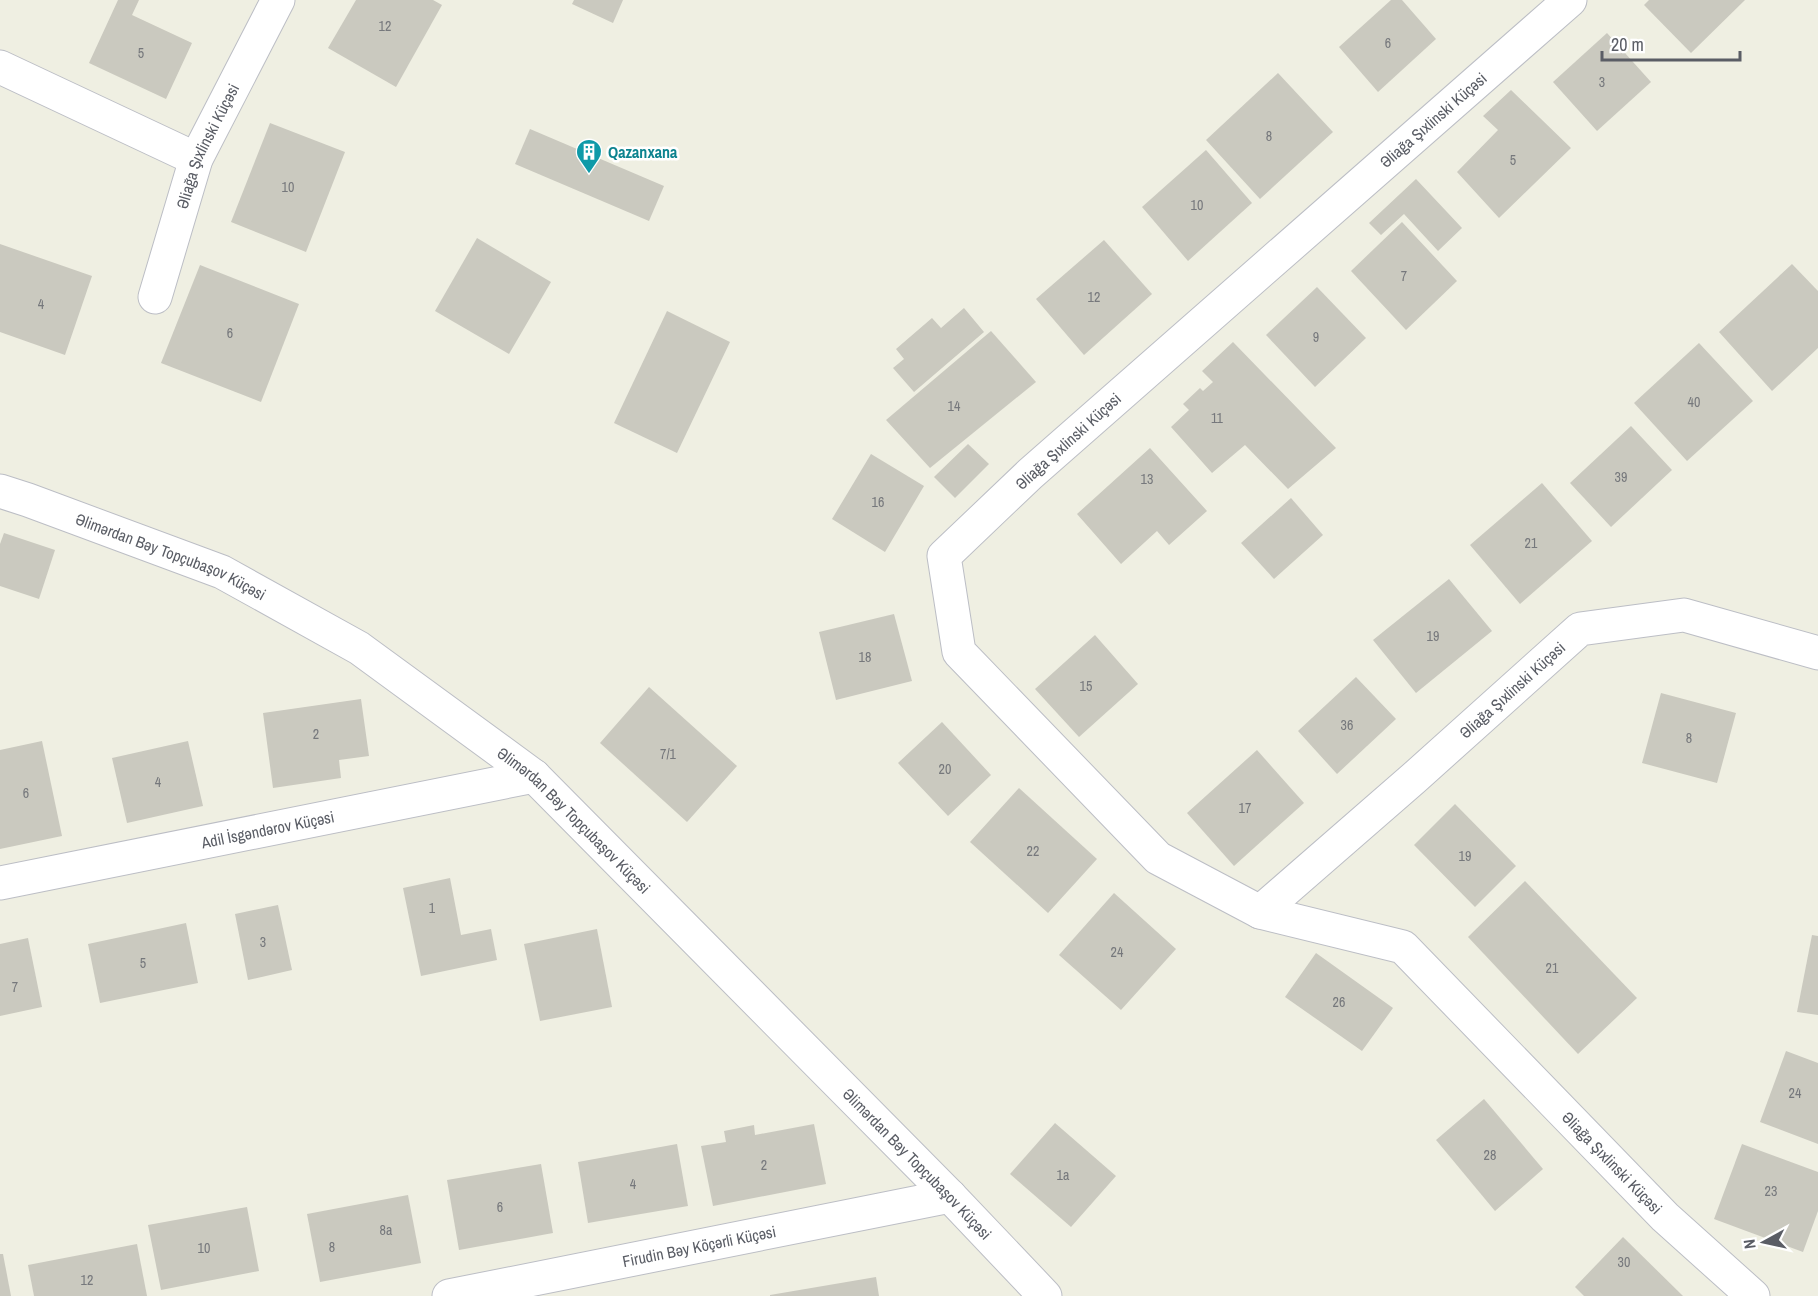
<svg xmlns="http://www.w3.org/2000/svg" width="1818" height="1296" viewBox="0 0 1818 1296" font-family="'Archivo Narrow',sans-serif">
  <rect width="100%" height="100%" fill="#efefe2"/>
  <g fill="#cac9bf">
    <polygon points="118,0 139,0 132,15 192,43 166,99 89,63"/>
    <polygon points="356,0 433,0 442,5 396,87 328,48"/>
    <polygon points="574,0 623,0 613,23 572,4"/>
    <polygon points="1391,0 1402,0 1436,39 1378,92 1339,47"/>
    <polygon points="1649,0 1745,0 1691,53 1644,5"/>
    <polygon points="1607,33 1651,82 1597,131 1553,82"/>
    <polygon points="1278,73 1333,132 1260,199 1206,140"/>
    <polygon points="1511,90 1571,148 1499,218 1457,172 1498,130 1483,116"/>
    <polygon points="270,123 345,152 306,252 231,222"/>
    <polygon points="530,129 664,186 649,221 515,164"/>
    <polygon points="1206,150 1252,203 1188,261 1142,207"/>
    <polygon points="1416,179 1462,228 1438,251 1404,214 1381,235 1369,223"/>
    <polygon points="1402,222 1457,281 1406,330 1351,271"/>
    <polygon points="477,238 551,282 509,354 435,311"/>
    <polygon points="1104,240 1152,294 1084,355 1036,299"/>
    <polygon points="0,244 92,276 65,355 0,332"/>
    <polygon points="1792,264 1818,291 1818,348 1772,391 1719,332"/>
    <polygon points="200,265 299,304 261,402 161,363"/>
    <polygon points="1317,287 1366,338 1315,387 1266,335"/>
    <polygon points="964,308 984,332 914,392 893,368 904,359 896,349 932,318 941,328"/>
    <polygon points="667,311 730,342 677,453 614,423"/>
    <polygon points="991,331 1036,382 930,468 886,420"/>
    <polygon points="1233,342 1336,448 1288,489 1245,445 1212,473 1171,427 1189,410 1183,404 1200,388 1203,391 1213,382 1202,371"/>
    <polygon points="1699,343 1753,401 1687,461 1634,403"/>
    <polygon points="1631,426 1672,470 1611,527 1570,483"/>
    <polygon points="968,444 989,464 955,498 934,477"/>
    <polygon points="1150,448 1207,511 1169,545 1157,531 1121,564 1077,514"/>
    <polygon points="871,454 924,486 885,552 832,519"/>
    <polygon points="1542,483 1592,541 1520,604 1470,545"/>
    <polygon points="1291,498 1323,535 1274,579 1241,543"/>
    <polygon points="4,533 55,550 39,599 0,586 0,544"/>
    <polygon points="1449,579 1492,631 1416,693 1373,640"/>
    <polygon points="894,614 912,681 836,700 819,632"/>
    <polygon points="1095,635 1138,684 1079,737 1035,689"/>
    <polygon points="1356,677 1396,719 1337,774 1298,731"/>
    <polygon points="649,687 737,766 687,822 600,743"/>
    <polygon points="1661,693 1736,713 1717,783 1642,763"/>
    <polygon points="361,699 369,756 339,760 341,778 273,788 263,713"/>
    <polygon points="942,722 991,775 948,816 898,763"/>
    <polygon points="42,741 62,836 0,849 0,750"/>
    <polygon points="188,741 203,806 127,823 112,758"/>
    <polygon points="1257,750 1304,803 1234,866 1187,813"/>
    <polygon points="1019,788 1097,859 1048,913 970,842"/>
    <polygon points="1455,804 1516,866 1475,907 1414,845"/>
    <polygon points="450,878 461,935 491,929 497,960 421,976 403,888"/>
    <polygon points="1525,881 1637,998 1578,1054 1468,937"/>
    <polygon points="1114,893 1176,949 1121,1010 1059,955"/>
    <polygon points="278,905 292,970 248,980 235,914"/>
    <polygon points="186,923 198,983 100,1003 88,944"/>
    <polygon points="597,929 612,1007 540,1021 524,944"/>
    <polygon points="1812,935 1818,936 1818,1015 1797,1012"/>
    <polygon points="28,938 42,1007 0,1016 0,944"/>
    <polygon points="1316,953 1393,1008 1362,1051 1285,997"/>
    <polygon points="1786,1051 1818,1063 1818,1144 1760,1122"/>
    <polygon points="1484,1099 1543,1169 1495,1211 1436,1140"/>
    <polygon points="1055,1123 1116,1176 1071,1227 1010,1174"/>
    <polygon points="814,1124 826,1184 713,1206 701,1146 726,1142 724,1131 754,1125 755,1135"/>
    <polygon points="677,1144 688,1206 588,1223 578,1162"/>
    <polygon points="1742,1144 1818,1172 1818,1211 1803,1252 1714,1219"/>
    <polygon points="541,1164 553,1233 459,1250 447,1180"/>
    <polygon points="408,1195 421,1263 320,1282 307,1214"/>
    <polygon points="247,1207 259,1271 161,1290 148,1225"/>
    <polygon points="1623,1237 1683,1296 1584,1296 1575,1287"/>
    <polygon points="137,1244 147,1296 34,1296 28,1265"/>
    <polygon points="0,1254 3,1254 11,1296 0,1296"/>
    <polygon points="876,1277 879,1296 770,1296 770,1295"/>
  </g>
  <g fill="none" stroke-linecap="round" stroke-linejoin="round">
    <defs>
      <g id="minor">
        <path id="s1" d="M1570,0L1030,474L944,556L959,652L1158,858L1260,912L1403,947L1665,1217L1753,1296"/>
        <polyline points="0,67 196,159"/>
        <path id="s2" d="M155,297L196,159L278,0"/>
        <path id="s3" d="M0,491L28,500L222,572L359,648L534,776L950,1196L1045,1296"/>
        <path id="s4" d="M0,883L534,776"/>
        <path id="s5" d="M1260,912L1414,778L1580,629L1684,615L1818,653"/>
        <path id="s6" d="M449,1296L950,1196"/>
      </g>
    </defs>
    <use href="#minor" stroke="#bcbec5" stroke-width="35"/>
    <use href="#minor" stroke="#fff" stroke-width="33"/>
  </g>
  <defs>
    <symbol id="building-pin" viewBox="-11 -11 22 30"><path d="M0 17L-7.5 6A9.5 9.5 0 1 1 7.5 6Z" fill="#0f9aa8" stroke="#fff"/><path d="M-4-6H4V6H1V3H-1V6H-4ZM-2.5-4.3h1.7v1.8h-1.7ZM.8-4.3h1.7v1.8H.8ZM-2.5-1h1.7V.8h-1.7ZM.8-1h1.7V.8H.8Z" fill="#fff"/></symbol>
  </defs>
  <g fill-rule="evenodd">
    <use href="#building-pin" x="574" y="137" width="30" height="40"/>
  </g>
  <g text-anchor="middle" stroke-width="5" stroke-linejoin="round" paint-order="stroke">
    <g font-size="14" fill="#76787c">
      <text x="385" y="31">12</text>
      <text x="1388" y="48">6</text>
      <text x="141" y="58">5</text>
      <text x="1602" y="87">3</text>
      <text x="1269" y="141">8</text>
      <text x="1513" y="165">5</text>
      <text x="288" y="192">10</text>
      <text x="1197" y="210">10</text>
      <text x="1404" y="281">7</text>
      <text x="1094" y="302">12</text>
      <text x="41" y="309">4</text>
      <text x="230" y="338">6</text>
      <text x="1316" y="342">9</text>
      <text x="1694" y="407">40</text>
      <text x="954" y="411">14</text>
      <text x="1217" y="423">11</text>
      <text x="1621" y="482">39</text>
      <text x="1147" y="484">13</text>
      <text x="878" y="507">16</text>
      <text x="1531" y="548">21</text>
      <text x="1433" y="641">19</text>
      <text x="865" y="662">18</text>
      <text x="1086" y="691">15</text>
      <text x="1347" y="730">36</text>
      <text x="316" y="739">2</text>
      <text x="1689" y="743">8</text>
      <text x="668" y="759">7/1</text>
      <text x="945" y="774">20</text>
      <text x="158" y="787">4</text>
      <text x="26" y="798">6</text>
      <text x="1245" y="813">17</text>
      <text x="1033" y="856">22</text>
      <text x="1465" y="861">19</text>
      <text x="432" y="913">1</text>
      <text x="263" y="947">3</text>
      <text x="1117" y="957">24</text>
      <text x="143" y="968">5</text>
      <text x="1552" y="973">21</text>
      <text x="15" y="992">7</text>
      <text x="1339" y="1007">26</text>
      <text x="1795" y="1098">24</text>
      <text x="1490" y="1160">28</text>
      <text x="764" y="1170">2</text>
      <text x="1063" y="1180">1a</text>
      <text x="633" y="1189">4</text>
      <text x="1771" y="1196">23</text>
      <text x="500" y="1212">6</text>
      <text x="386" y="1235">8a</text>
      <text x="332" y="1252">8</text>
      <text x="204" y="1253">10</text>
      <text x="1624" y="1267">30</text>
      <text x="87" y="1285">12</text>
    </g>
    <g font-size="16" fill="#5a5d65" stroke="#fff">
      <text transform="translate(1433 120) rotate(-41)" y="6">Əliağa Şıxlinski Küçəsi</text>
      <text dy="6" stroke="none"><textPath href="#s2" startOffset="160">Əliağa Şıxlinski Küçəsi</textPath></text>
      <text transform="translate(1068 441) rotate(-42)" y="6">Əliağa Şıxlinski Küçəsi</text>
      <text dy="6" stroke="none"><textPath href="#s3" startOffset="183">Əlimərdan Bəy Topçubaşov Küçəsi</textPath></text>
      <text dy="6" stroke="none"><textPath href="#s5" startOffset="336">Əliağa Şıxlinski Küçəsi</textPath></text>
      <text dy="6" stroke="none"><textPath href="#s3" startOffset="669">Əlimərdan Bəy Topçubaşov Küçəsi</textPath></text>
      <text dy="6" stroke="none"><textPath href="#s4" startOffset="273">Adil İsgəndərov Küçəsi</textPath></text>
      <text dy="6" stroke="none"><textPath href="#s1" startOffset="1784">Əliağa Şıxlinski Küçəsi</textPath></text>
      <text dy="6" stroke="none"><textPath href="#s3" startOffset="1155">Əlimərdan Bəy Topçubaşov Küçəsi</textPath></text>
      <text dy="6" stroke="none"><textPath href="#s6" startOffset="255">Firudin Bəy Köçərli Küçəsi</textPath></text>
    </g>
    <g font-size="16" font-weight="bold" fill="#0d838f" stroke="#fff" text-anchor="start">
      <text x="608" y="158">Qazanxana</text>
    </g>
  </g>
  <g transform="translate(1764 1242) rotate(262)" stroke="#ffffff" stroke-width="4.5" paint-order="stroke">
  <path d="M0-4.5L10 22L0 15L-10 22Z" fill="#5a5d65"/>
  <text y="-9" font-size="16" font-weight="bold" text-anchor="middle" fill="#5a5d65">N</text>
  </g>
  <path d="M1602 51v9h138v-9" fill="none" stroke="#5a5d65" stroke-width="3"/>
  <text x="1611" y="51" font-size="18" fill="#5a5d65" stroke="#ffffff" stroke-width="4.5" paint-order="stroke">20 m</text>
</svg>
